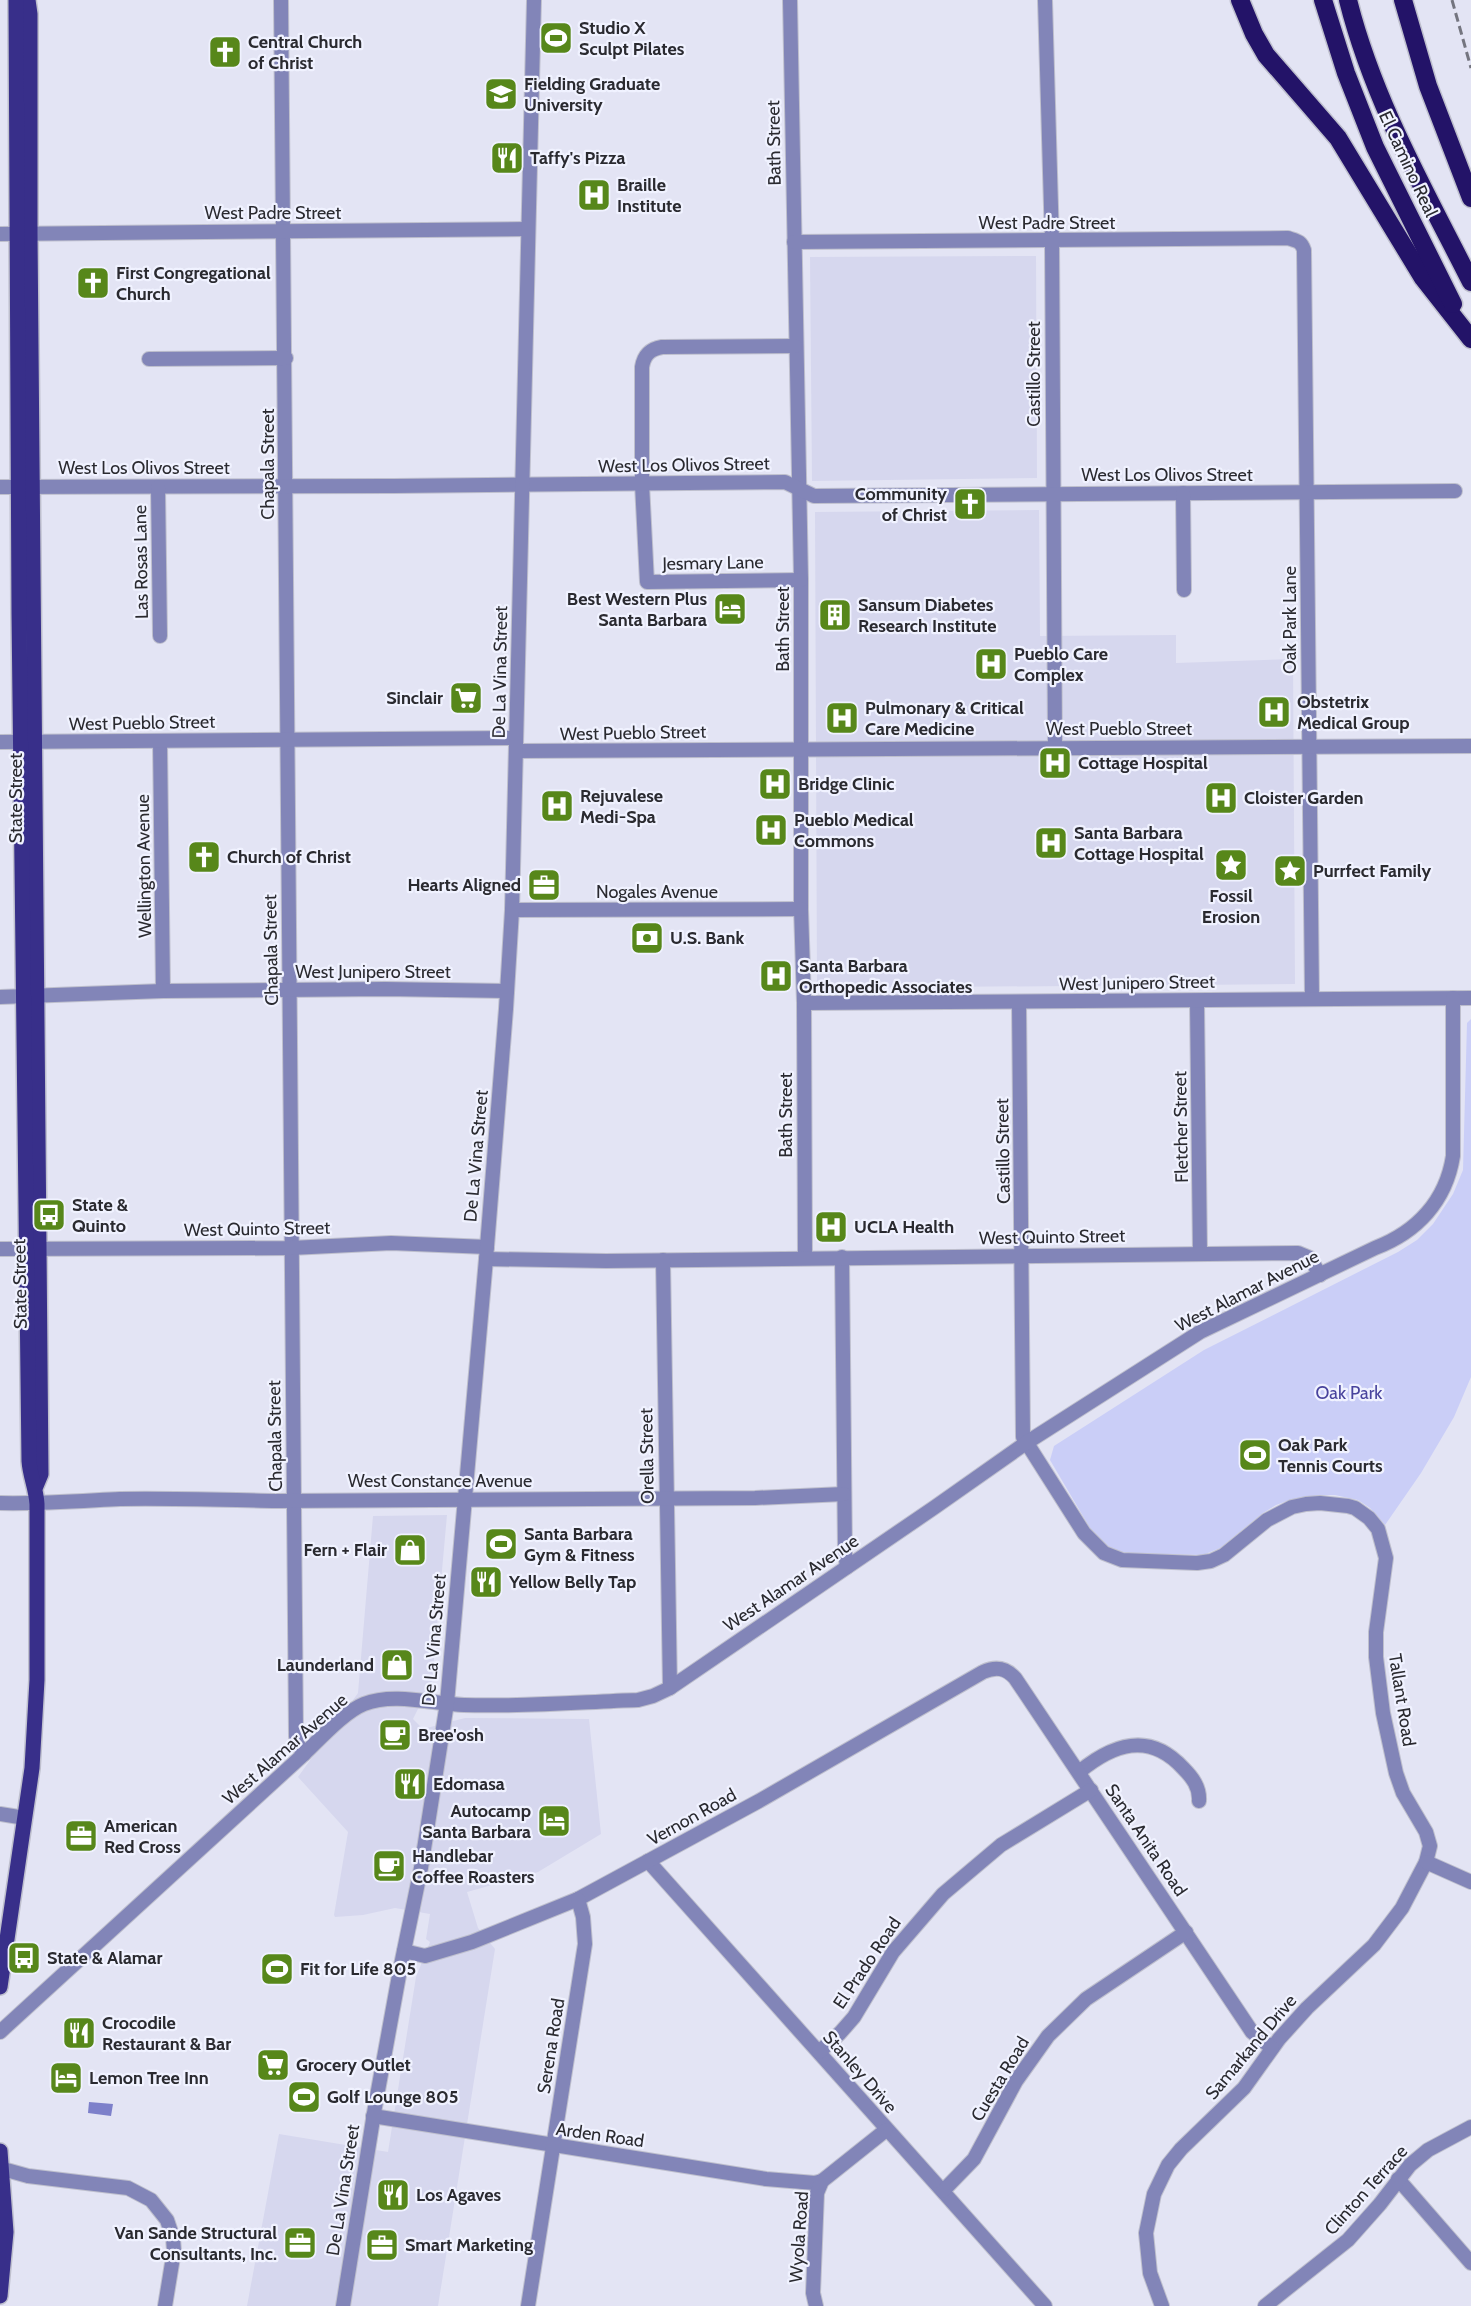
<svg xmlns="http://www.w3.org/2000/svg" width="1471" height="2306" viewBox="0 0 1471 2306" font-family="Cabin,sans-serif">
  <rect width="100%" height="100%" fill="#e3e4f4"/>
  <g fill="#d6d7ee">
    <polygon points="1036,256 1037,478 812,481 810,257"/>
    <polygon points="1039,510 1040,636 1176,635 1176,663 1293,659 1295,984 826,988 817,981 815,512"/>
    <polygon points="447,1515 432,1681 413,1719 423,1729 465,1718 589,1719 601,1834 538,1872 467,1892 478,1928 495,1949 438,2306 247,2306 279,2134 388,2152 416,1977 430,1942 426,1939 430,1914 395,1908 363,1915 335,1917 334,1915 348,1832 298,1777 358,1693 373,1516"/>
  </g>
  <polygon fill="#cacef7" points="1471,1019 1471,1377 1454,1417 1421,1473 1385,1525 1370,1508 1358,1500 1335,1495 1320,1495 1290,1500 1276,1505 1263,1513 1220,1548 1203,1555 1124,1553 1108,1546 1090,1528 1050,1460 1054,1446 1204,1350 1398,1252 1417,1240 1433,1224 1453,1194 1463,1170 1467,1023"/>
  <polygon fill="#7d80ca" points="89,2102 113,2104 111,2116 88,2113"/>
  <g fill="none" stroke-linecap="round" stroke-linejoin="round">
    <defs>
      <g id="minor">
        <polyline points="281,0 296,1736 297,1743 304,1754"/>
        <polyline points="790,0 801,580 801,909 804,1003 805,1257"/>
        <polyline points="1045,0 1052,241 1055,747"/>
        <polyline points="0,234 528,229"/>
        <path d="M794,242L1288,238C1297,241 1301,241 1304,250L1312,998"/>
        <path d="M795,346L662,347C650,349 644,355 642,367V484L647,582L801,580"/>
        <polyline points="149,359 286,358"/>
        <polyline points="0,487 394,486 785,482 814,496 1455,491"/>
        <polyline points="158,487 160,636"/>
        <polyline points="1183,493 1184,590"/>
        <polyline points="160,741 163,991"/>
        <polyline points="0,742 516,738"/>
        <polyline points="516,751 1471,746"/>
        <polyline points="512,910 801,909"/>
        <polyline points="0,997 163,991 385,989 507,991"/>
        <polyline points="1197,1001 1200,1254"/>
        <polyline points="1019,1002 1023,1437 1084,1533 1104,1553 1122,1560 1197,1563 1211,1561 1224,1555 1267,1520 1292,1507 1306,1504 1320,1503 1348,1506 1355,1508 1369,1518 1378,1529 1386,1558 1376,1632 1376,1657 1383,1713 1396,1773 1403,1793 1426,1832 1430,1846 1426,1862 1402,1908 1374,1945 1307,2008 1279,2039 1244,2088 1181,2149 1168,2165 1154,2194 1146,2233 1150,2273 1162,2306"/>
        <polyline points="804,1003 1471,998"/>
        <polyline points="0,1249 291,1248 391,1243 487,1247"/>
        <polyline points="842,1257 845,1553 847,1567"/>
        <polyline points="486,1259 606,1261 1298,1253 1310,1258 1320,1275"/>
        <polyline points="663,1260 670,1688"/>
        <path d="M0,1503C40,1504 80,1501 120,1499C172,1498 224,1500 277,1501L755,1498L844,1494"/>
        <path d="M1079,1772C1113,1744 1149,1731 1183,1768C1192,1777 1200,1787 1199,1801"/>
        <polyline points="0,1814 25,1818"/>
        <polyline points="648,1861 1045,2306"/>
        <polyline points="1426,1862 1471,1882"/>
        <path d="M404,1951L425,1956L472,1942L578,1899L759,1801L983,1672C996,1666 1006,1668 1015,1678L1252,2032L1272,2048"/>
        <path d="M0,2032L304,1754C320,1739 344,1712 364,1704C394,1692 433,1704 464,1705C522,1707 581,1702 638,1700L653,1696L670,1688L935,1507L1026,1443L1200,1332L1375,1248C1417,1232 1446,1201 1453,1156V998"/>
        <polyline points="819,2052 840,2033 854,2017 893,1952 943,1894 1001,1845 1091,1790"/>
        <polyline points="373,2116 766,2179 815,2183 822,2181"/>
        <polyline points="3,2169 28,2176 128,2188 151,2200 167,2220 173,2238 174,2251 165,2306"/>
        <polyline points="1398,2179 1471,2263"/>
        <polyline points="943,2191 974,2159 1016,2081 1048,2036 1086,1999 1186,1932"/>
        <polyline points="343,2306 375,2107 400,1970 421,1868 447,1703 486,1259 506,1009 512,910 534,0"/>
        <polyline points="528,2306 585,1944 583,1917 578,1899"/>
        <polyline points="816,2306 813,2293 817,2193 822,2181 886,2130"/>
        <polyline points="1265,2306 1348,2240 1380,2204 1410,2165 1428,2150 1471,2127"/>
      </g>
      <g id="major">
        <polyline points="28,0 30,14 30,234 41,1474 36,1486"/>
        <path d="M0,1987L32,1768L37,1680V1504C36,1488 30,1476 29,1461L19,614L16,0"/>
        <polyline points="0,2151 6,2232 0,2296"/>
      </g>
      <g id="highway">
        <polyline points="1240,0 1254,34 1266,55 1338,138 1423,278 1471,339"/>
        <polyline points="1323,0 1346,73 1375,147 1453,304"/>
        <path d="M1348,0C1373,100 1425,191 1471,282"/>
        <polyline points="1403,0 1428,86 1471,198"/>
      </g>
    </defs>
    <use href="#minor" stroke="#bebfcd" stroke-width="16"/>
    <use href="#major" stroke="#bebfcd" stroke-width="18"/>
    <use href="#highway" stroke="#bebfcd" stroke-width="21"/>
    <use href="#minor" stroke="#8285b8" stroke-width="14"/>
    <use href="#major" stroke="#382f8a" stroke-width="15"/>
    <use href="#highway" stroke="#231368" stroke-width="18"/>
    <polyline stroke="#74757f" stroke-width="3" stroke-dasharray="9 4.5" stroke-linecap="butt" points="1452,0 1471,68"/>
  </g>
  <defs>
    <symbol id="stadium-square" viewBox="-11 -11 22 22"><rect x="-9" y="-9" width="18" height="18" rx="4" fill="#57871a" stroke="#f0f2ff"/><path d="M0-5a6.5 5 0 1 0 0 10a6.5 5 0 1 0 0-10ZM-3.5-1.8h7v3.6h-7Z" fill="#fff"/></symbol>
    <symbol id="church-square" viewBox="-11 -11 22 22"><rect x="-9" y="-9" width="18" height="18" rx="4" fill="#57871a" stroke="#f0f2ff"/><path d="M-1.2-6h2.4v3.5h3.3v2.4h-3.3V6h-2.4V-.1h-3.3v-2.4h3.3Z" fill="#fff"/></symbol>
    <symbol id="university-square" viewBox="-11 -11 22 22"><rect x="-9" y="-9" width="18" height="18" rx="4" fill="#57871a" stroke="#f0f2ff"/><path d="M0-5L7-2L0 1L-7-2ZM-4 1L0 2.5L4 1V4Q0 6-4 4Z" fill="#fff"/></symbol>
    <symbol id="restaurant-square" viewBox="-11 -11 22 22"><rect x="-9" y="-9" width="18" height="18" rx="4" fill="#57871a" stroke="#f0f2ff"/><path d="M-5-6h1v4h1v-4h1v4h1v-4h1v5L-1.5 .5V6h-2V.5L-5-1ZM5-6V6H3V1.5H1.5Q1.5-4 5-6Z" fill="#fff"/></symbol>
    <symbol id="hospital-square" viewBox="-11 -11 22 22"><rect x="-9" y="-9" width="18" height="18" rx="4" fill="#57871a" stroke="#f0f2ff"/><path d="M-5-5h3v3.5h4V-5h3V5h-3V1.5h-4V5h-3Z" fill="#fff"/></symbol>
    <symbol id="hotel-square" viewBox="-11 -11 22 22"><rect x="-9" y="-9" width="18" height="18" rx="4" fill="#57871a" stroke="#f0f2ff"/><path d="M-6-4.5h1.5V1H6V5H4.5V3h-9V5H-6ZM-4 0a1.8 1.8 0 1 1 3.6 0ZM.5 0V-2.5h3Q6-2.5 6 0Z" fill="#fff"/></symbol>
    <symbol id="building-square" viewBox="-11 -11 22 22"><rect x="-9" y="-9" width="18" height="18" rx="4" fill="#57871a" stroke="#f0f2ff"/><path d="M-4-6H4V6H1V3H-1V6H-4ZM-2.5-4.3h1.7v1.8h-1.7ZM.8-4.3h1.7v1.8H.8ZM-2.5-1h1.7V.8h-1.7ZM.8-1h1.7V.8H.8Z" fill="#fff"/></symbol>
    <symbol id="supermarket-square" viewBox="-11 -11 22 22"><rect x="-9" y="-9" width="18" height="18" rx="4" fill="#57871a" stroke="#f0f2ff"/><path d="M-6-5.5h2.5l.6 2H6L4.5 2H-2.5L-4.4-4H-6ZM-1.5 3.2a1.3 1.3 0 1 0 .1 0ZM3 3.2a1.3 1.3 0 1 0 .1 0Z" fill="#fff"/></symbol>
    <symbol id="sight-square" viewBox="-11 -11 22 22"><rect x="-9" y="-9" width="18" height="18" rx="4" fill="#57871a" stroke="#f0f2ff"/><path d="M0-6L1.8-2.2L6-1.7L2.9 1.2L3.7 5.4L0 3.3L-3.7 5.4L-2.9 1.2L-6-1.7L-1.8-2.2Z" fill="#fff"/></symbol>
    <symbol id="office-square" viewBox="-11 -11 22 22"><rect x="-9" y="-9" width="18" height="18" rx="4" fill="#57871a" stroke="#f0f2ff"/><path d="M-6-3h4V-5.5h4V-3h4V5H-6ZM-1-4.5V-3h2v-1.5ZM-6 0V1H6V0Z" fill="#fff"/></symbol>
    <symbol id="bank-square" viewBox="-11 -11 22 22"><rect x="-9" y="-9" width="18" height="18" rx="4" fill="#57871a" stroke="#f0f2ff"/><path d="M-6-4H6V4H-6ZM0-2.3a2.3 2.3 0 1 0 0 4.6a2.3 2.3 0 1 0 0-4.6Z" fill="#fff"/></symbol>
    <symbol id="bus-square" viewBox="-11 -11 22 22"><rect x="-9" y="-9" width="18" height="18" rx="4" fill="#57871a" stroke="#f0f2ff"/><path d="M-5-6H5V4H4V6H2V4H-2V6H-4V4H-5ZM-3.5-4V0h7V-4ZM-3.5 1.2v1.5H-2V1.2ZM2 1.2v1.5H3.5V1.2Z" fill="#fff"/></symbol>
    <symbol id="shop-square" viewBox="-11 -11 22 22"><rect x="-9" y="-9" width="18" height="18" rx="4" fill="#57871a" stroke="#f0f2ff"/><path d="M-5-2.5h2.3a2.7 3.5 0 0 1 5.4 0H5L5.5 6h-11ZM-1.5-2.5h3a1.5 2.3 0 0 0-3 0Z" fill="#fff"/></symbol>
    <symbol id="cafe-square" viewBox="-11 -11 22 22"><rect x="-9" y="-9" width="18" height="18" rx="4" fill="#57871a" stroke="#f0f2ff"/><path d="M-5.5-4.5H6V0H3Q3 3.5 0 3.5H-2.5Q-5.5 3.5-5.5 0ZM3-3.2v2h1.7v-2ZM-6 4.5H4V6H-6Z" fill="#fff"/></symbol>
  </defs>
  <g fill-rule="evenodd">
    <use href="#stadium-square" x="537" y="19" width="38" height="38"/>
    <use href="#church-square" x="206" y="33" width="38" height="38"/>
    <use href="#university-square" x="482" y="75" width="38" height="38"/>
    <use href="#restaurant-square" x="488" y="139" width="38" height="38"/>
    <use href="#hospital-square" x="575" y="176" width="38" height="38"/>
    <use href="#church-square" x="74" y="264" width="38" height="38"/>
    <use href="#church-square" x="951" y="485" width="38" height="38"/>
    <use href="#hotel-square" x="711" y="590" width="38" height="38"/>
    <use href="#building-square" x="816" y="596" width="38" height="38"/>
    <use href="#hospital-square" x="972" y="645" width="38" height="38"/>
    <use href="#supermarket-square" x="447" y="679" width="38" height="38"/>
    <use href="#hospital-square" x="1255" y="693" width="38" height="38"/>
    <use href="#hospital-square" x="823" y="699" width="38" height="38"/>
    <use href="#hospital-square" x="1036" y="744" width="38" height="38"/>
    <use href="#hospital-square" x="756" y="765" width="38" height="38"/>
    <use href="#hospital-square" x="1202" y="779" width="38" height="38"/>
    <use href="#hospital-square" x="538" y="787" width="38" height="38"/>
    <use href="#hospital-square" x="752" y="811" width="38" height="38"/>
    <use href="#hospital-square" x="1032" y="824" width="38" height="38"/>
    <use href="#church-square" x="185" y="838" width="38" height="38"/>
    <use href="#sight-square" x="1212" y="846" width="38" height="38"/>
    <use href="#sight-square" x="1271" y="852" width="38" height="38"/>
    <use href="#office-square" x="525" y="866" width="38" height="38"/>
    <use href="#bank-square" x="628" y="919" width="38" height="38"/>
    <use href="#hospital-square" x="757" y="957" width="38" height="38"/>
    <use href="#bus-square" x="30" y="1196" width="38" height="38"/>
    <use href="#hospital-square" x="812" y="1208" width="38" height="38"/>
    <use href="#stadium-square" x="1236" y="1436" width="38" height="38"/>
    <use href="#stadium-square" x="482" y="1525" width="38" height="38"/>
    <use href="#shop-square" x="391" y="1531" width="38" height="38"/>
    <use href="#restaurant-square" x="467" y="1563" width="38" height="38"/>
    <use href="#shop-square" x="378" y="1646" width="38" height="38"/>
    <use href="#cafe-square" x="376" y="1716" width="38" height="38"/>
    <use href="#restaurant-square" x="391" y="1765" width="38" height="38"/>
    <use href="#hotel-square" x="535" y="1802" width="38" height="38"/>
    <use href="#office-square" x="62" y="1817" width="38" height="38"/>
    <use href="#cafe-square" x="370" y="1847" width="38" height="38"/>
    <use href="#bus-square" x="5" y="1939" width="38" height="38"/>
    <use href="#stadium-square" x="258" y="1950" width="38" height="38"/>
    <use href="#restaurant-square" x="60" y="2014" width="38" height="38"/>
    <use href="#supermarket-square" x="254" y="2046" width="38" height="38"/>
    <use href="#hotel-square" x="47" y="2059" width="38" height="38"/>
    <use href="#stadium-square" x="285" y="2078" width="38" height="38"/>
    <use href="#restaurant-square" x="374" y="2176" width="38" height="38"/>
    <use href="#office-square" x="281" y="2224" width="38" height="38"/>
    <use href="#office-square" x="363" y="2226" width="38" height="38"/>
  </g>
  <g text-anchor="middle" stroke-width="4.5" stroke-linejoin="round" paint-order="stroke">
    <g font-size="18" font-weight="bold" fill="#2a2a30" stroke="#f0f2ff" text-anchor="start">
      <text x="579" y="34">Studio X<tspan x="579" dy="21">Sculpt Pilates</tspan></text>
      <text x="248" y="48">Central Church<tspan x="248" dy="21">of Christ</tspan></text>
      <text x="524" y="90">Fielding Graduate<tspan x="524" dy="21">University</tspan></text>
      <text x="530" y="164">Taffy's Pizza</text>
      <text x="617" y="191">Braille<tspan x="617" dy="21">Institute</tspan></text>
      <text x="116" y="279">First Congregational<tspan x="116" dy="21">Church</tspan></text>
      <text x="947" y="500" text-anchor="end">Community<tspan x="947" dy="21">of Christ</tspan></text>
      <text x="707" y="605" text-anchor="end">Best Western Plus<tspan x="707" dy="21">Santa Barbara</tspan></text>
      <text x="858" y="611">Sansum Diabetes<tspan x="858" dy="21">Research Institute</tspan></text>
      <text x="1014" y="660">Pueblo Care<tspan x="1014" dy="21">Complex</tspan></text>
      <text x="443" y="704" text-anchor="end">Sinclair</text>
      <text x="1297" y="708">Obstetrix<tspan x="1297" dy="21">Medical Group</tspan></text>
      <text x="865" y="714">Pulmonary &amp; Critical<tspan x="865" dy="21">Care Medicine</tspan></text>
      <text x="1078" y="769">Cottage Hospital</text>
      <text x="798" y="790">Bridge Clinic</text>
      <text x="580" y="802">Rejuvalese<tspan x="580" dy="21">Medi-Spa</tspan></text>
      <text x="1244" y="804">Cloister Garden</text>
      <text x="794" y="826">Pueblo Medical<tspan x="794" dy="21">Commons</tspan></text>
      <text x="1074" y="839">Santa Barbara<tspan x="1074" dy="21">Cottage Hospital</tspan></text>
      <text x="227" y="863">Church of Christ</text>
      <text x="1313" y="877">Purrfect Family</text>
      <text x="521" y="891" text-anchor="end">Hearts Aligned</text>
      <text x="1231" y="902" text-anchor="middle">Fossil<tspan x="1231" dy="21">Erosion</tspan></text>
      <text x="670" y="944">U.S. Bank</text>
      <text x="799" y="972">Santa Barbara<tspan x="799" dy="21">Orthopedic Associates</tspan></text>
      <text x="72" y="1211">State &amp;<tspan x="72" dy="21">Quinto</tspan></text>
      <text x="854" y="1233">UCLA Health</text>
      <text x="1278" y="1451">Oak Park<tspan x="1278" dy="21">Tennis Courts</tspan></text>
      <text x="524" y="1540">Santa Barbara<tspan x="524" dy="21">Gym &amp; Fitness</tspan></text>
      <text x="387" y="1556" text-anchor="end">Fern + Flair</text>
      <text x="509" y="1588">Yellow Belly Tap</text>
      <text x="374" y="1671" text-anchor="end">Launderland</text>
      <text x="418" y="1741">Bree'osh</text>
      <text x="433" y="1790">Edomasa</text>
      <text x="531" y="1817" text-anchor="end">Autocamp<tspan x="531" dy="21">Santa Barbara</tspan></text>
      <text x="104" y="1832">American<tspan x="104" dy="21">Red Cross</tspan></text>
      <text x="412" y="1862">Handlebar<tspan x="412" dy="21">Coffee Roasters</tspan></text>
      <text x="47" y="1964">State &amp; Alamar</text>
      <text x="300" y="1975">Fit for Life 805</text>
      <text x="102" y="2029">Crocodile<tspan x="102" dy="21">Restaurant &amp; Bar</tspan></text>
      <text x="296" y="2071">Grocery Outlet</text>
      <text x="89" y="2084">Lemon Tree Inn</text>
      <text x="327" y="2103">Golf Lounge 805</text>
      <text x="416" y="2201">Los Agaves</text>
      <text x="277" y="2239" text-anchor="end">Van Sande Structural<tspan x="277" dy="21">Consultants, Inc.</tspan></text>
      <text x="405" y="2251">Smart Marketing</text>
    </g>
    <g font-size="18" fill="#2a2a30" stroke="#f0f2ff">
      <text transform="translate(774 143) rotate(-91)" y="6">Bath Street</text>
      <text transform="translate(1408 164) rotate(65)" y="6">El Camino Real</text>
      <text x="273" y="219">West Padre Street</text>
      <text x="1047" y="229">West Padre Street</text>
      <text transform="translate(1034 374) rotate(-90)" y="6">Castillo Street</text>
      <text transform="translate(268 464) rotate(-90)" y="6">Chapala Street</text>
      <text transform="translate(684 465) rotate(-1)" y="6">West Los Olivos Street</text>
      <text x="144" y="474">West Los Olivos Street</text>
      <text x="1167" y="481">West Los Olivos Street</text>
      <text transform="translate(141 562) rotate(-91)" y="6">Las Rosas Lane</text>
      <text transform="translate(713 563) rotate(-1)" y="6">Jesmary Lane</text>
      <text transform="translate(1290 620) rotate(-90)" y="6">Oak Park Lane</text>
      <text transform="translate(783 629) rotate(-90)" y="6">Bath Street</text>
      <text transform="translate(500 672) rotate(-89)" y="6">De La Vina Street</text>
      <text transform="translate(142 723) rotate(-1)" y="6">West Pueblo Street</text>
      <text x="1119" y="735">West Pueblo Street</text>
      <text transform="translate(633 733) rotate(-1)" y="6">West Pueblo Street</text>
      <text transform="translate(16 798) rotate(-90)" y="6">State Street</text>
      <text transform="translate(144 866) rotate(-91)" y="6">Wellington Avenue</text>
      <text x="657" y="898">Nogales Avenue</text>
      <text transform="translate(271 950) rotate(-91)" y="6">Chapala Street</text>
      <text x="373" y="978">West Junipero Street</text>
      <text transform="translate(1137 983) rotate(-1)" y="6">West Junipero Street</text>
      <text transform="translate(786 1115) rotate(-90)" y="6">Bath Street</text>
      <text transform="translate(1181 1127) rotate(-91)" y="6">Fletcher Street</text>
      <text transform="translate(1003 1151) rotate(-91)" y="6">Castillo Street</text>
      <text transform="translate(476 1156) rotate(-85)" y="6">De La Vina Street</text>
      <text transform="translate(257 1229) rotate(-1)" y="6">West Quinto Street</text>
      <text transform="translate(1052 1237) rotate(-1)" y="6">West Quinto Street</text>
      <text transform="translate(20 1284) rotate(-91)" y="6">State Street</text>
      <text transform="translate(1247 1291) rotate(-27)" y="6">West Alamar Avenue</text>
      <text transform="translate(275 1436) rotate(-91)" y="6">Chapala Street</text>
      <text transform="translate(647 1456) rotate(-91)" y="6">Orella Street</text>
      <text x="440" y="1487">West Constance Avenue</text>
      <text transform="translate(791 1583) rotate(-34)" y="6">West Alamar Avenue</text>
      <text transform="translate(434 1640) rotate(-85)" y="6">De La Vina Street</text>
      <text transform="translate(1402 1700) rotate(81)" y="6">Tallant Road</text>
      <text transform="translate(285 1749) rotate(-41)" y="6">West Alamar Avenue</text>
      <text transform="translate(692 1817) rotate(-29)" y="6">Vernon Road</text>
      <text transform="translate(1146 1840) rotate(56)" y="6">Santa Anita Road</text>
      <text transform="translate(867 1963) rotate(-56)" y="6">El Prado Road</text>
      <text transform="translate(551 2046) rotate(-81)" y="6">Serena Road</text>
      <text transform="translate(1251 2047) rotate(-50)" y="6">Samarkand Drive</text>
      <text transform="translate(860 2072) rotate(49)" y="6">Stanley Drive</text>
      <text transform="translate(1000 2079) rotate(-59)" y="6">Cuesta Road</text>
      <text transform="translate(600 2135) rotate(8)" y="6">Arden Road</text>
      <text transform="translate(343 2190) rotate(-81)" y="6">De La Vina Street</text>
      <text transform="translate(1366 2190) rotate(-48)" y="6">Clinton Terrace</text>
      <text transform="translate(799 2237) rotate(-86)" y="6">Wyola Road</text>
    </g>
    <g font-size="18" fill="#48439d" stroke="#f0f2ff">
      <text x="1349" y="1399">Oak Park</text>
    </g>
  </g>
</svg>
